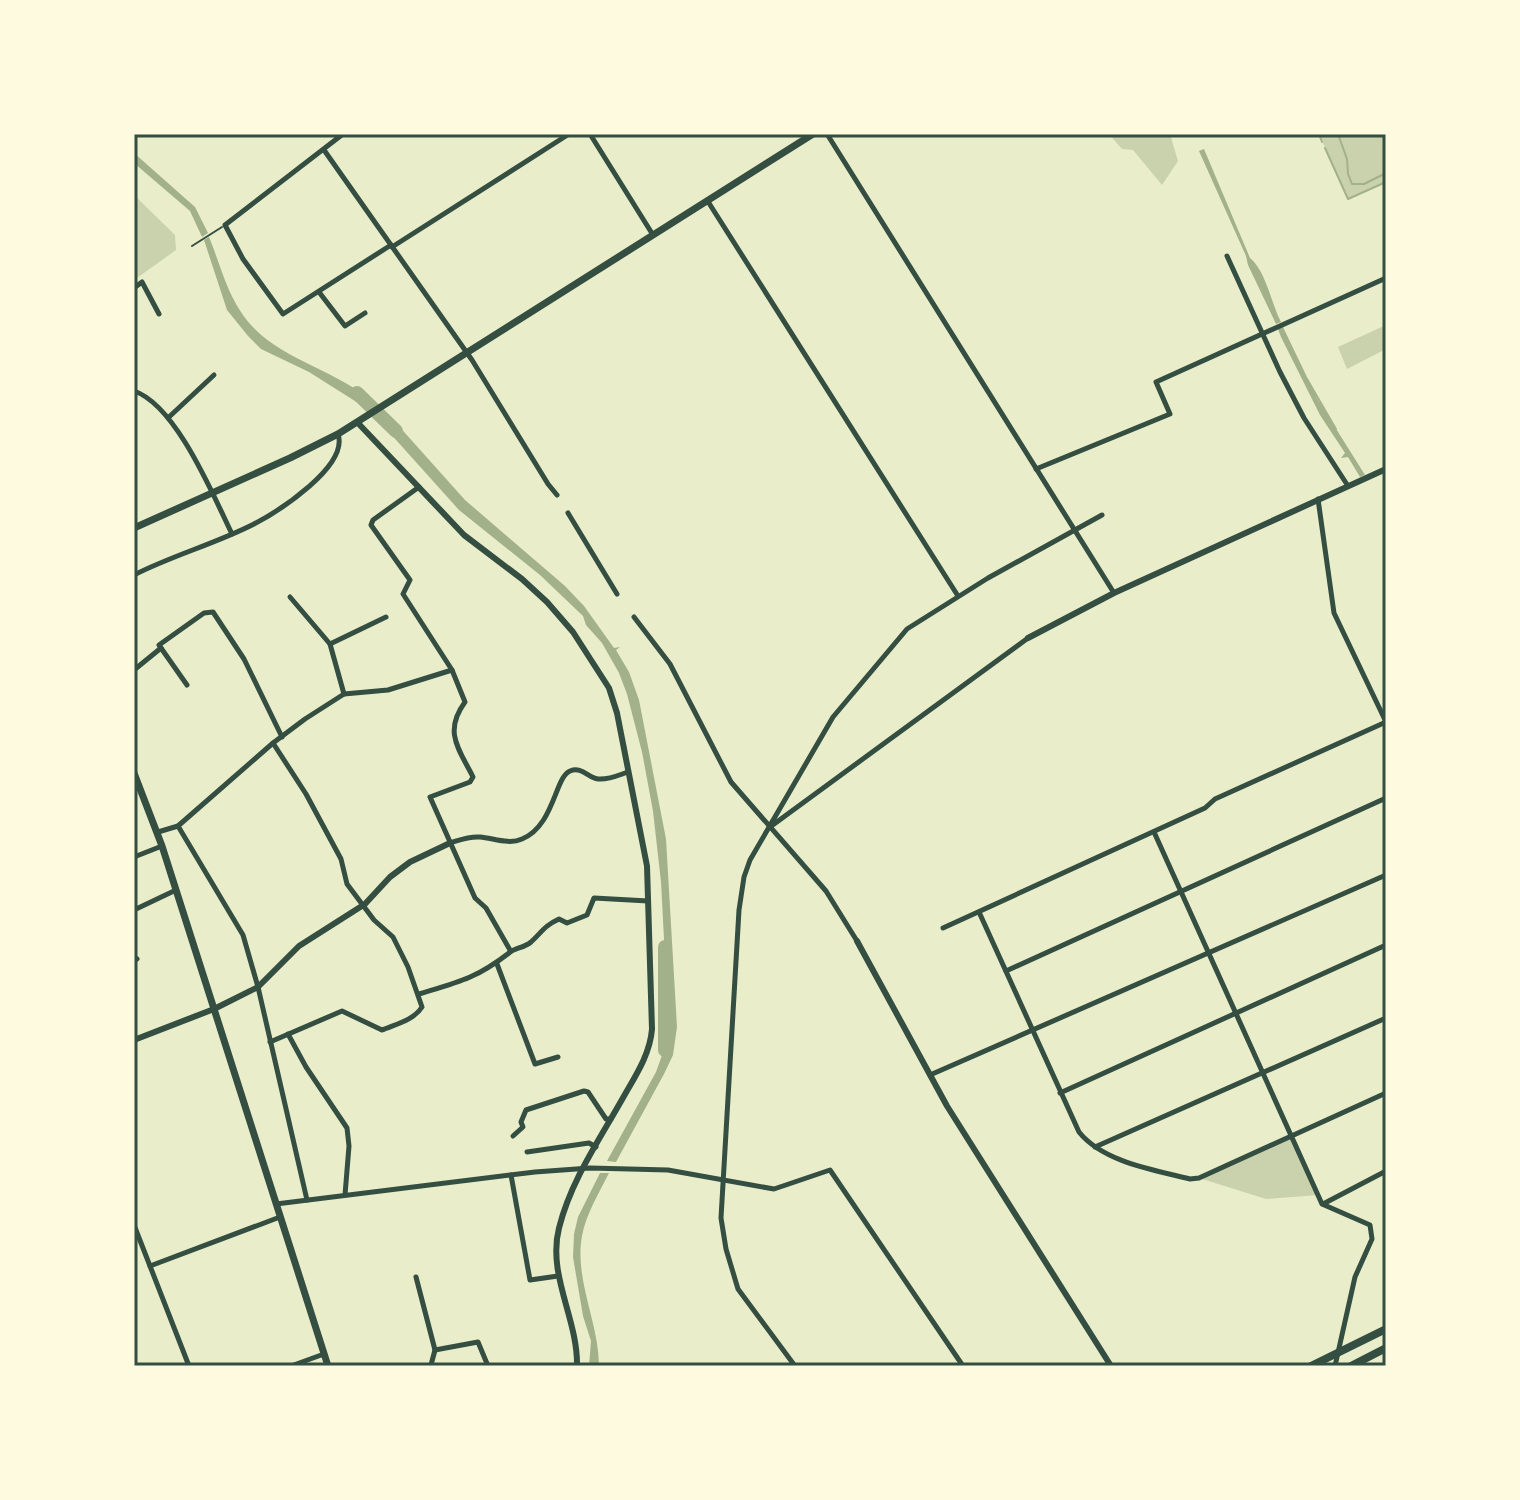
<svg xmlns="http://www.w3.org/2000/svg" width="1520" height="1500" viewBox="0 0 1520 1500" font-family="'Alegreya Sans',sans-serif">
  <rect width="100%" height="100%" fill="#e9edc9"/>
  <g fill="#cad2ad">
    <polygon points="1109,134 1170,134 1178,161 1162,185 1133,150 1122,149"/>
    <polygon points="1319,134 1386,134 1386,182 1348,199"/>
    <polygon points="134,195 175,235 176,250 134,280"/>
    <polygon points="1386,325 1386,349 1347,369 1338,347"/>
    <polygon points="1291,1135 1318,1195 1266,1199 1199,1178"/>
  </g>
  <g fill="#a3b18a">
    <path d="M1204,149L1250,258C1266,271 1271,303 1281,322L1276,324L1248,265L1246,256L1199,151Z"/>
    <polygon points="134,153 195,207 208,233 202,237 190,211 134,163"/>
    <path d="M209,237C219,261 226,290 241,312C271,359 334,367 374,403L366,408L309,372L261,349L248,336L227,310L204,240Z"/>
    <polygon points="1283,327 1318,400 1365,475 1360,477 1348,457 1341,458 1345,453 1320,415 1281,337 1278,329"/>
    <polygon points="388,414 465,500 565,586 584,606 614,648 620,647 616,650 629,672 639,700 666,839 677,1027 673,1055 664,1074 616,1162 607,1161 656,1072 666,1044 667,996 661,882 653,811 642,752 627,694 619,673 602,643 586,625 583,616 540,575 459,510 379,421"/>
    <path d="M600,1173H609C599,1193 586,1214 582,1236C574,1279 599,1323 599,1366H589L591,1341L583,1316L573,1257L574,1234L578,1217Z"/>
  </g>
  <g fill="none" stroke-linecap="round" stroke-linejoin="round">
    <g stroke="#a3b18a" stroke-width="2">
      <polyline points="1319,134 1322,142"/>
      <polyline points="1338,134 1347,159 1348,174 1352,184 1364,184 1386,173"/>
      <polyline points="1325,148 1348,199 1386,182"/>
      <polyline points="1307,379 1336,429"/>
    </g>
    <g stroke="#a3b18a" stroke-width="14">
      <polyline points="357,393 396,431"/>
      <polyline points="665,1050 665,947"/>
    </g>
    <polyline stroke="#344e41" stroke-width="2" points="192,246 222,227"/>
    <g stroke="#344e41" stroke-width="5">
      <polyline points="343,134 225,225 243,259 283,314 391,245"/>
      <polyline points="590,134 653,235"/>
      <polyline points="827,134 1114,593"/>
      <polyline points="324,150 472,360 548,484 557,495"/>
      <polyline points="707,200 958,596"/>
      <polyline points="392,247 569,134"/>
      <polyline points="1227,256 1280,372 1304,418 1348,486"/>
      <polyline points="134,288 142,282 159,314"/>
      <polyline points="319,292 345,326 365,313"/>
      <path d="M134,391C176,405 213,495 232,534"/>
      <polyline points="169,417 214,375"/>
      <polyline points="1036,469 1170,414 1156,382 1386,278"/>
      <path d="M419,487L373,520L371,525L410,580L403,594L452,670L465,702C443,732 459,749 473,777L470,782L430,797L475,898L486,908L510,950"/>
      <polyline points="1318,499 1334,613 1386,722"/>
      <polyline points="568,513 617,594"/>
      <path d="M134,575C173,555 215,544 254,524C279,511 349,466 338,434"/>
      <polyline points="290,597 330,644 344,694"/>
      <polyline points="634,617 670,664 731,782 826,891 857,941"/>
      <polyline points="330,644 386,617"/>
      <polyline points="161,648 187,685"/>
      <polyline points="134,670 161,648 159,645 204,613 213,612 244,659 282,737"/>
      <polyline points="178,826 243,935 258,987 307,1200"/>
      <polyline points="770,827 1028,638"/>
      <polyline points="158,832 178,826 273,743 305,719 344,694 388,690 452,670"/>
      <polyline points="1154,832 1322,1204 1370,1225 1372,1239 1355,1277 1335,1366"/>
      <path d="M450,843C460,840 469,836 480,837C493,838 509,845 522,839C554,826 555,777 570,771C582,766 588,778 598,779C609,780 619,775 628,772"/>
      <polyline points="134,857 162,846"/>
      <polyline points="134,910 176,890"/>
      <path d="M979,912L1079,1132C1103,1162 1154,1170 1190,1179L1199,1178L1386,1093"/>
      <polyline points="943,928 1205,808 1215,799 1386,722"/>
      <polyline points="134,961 137,959"/>
      <polyline points="497,964 535,1064 558,1057"/>
      <polyline points="1006,971 1386,798"/>
      <path d="M419,994C459,982 475,979 509,953C514,948 524,948 531,942C542,932 544,926 559,919L567,923L587,915L594,898L648,901"/>
      <polyline points="288,1034 306,1067 347,1128 349,1146 345,1195"/>
      <path d="M270,1042L342,1011L382,1030C396,1024 414,1020 422,1007L408,967L393,937L374,920L347,884L341,859L306,794L273,743"/>
      <polyline points="930,1075 1386,875"/>
      <polyline points="1060,1093 1386,945"/>
      <polyline points="513,1136 523,1127 521,1122 526,1110 584,1091 588,1092 606,1119 611,1119"/>
      <polyline points="1095,1147 1386,1018"/>
      <polyline points="527,1152 589,1143 596,1147"/>
      <polyline points="511,1175 530,1280 558,1276"/>
      <polyline points="276,1204 535,1172 590,1168 668,1170 774,1189 830,1170 963,1366"/>
      <polyline points="1323,1204 1386,1171"/>
      <polyline points="134,1225 189,1366"/>
      <polyline points="150,1266 280,1217"/>
      <polyline points="416,1277 435,1350 431,1365 426,1366"/>
      <polyline points="435,1350 478,1342 488,1366"/>
      <polyline points="291,1366 324,1354"/>
      <polyline points="795,1366 738,1289 726,1249 721,1218 739,910 744,877 750,860 833,717 907,629 988,578 1102,515"/>
    </g>
    <g stroke="#344e41" stroke-width="6">
      <path d="M357,422L464,535L522,579L547,602L573,632L609,688L617,713L647,866L652,1029C650,1054 636,1075 624,1096C600,1139 571,1180 559,1228C547,1275 578,1319 577,1366"/>
      <polyline points="1028,638 1114,593 1386,469"/>
      <polyline points="857,941 947,1106 1111,1366"/>
      <polyline points="134,1040 214,1009 258,987 299,946 365,904 390,877 410,862 450,843"/>
    </g>
    <g stroke="#344e41" stroke-width="7">
      <polyline points="134,528 290,458 338,434 813,134"/>
      <polyline points="134,773 162,846 328,1366"/>
    </g>
    <g stroke="#344e41" stroke-width="8">
      <polyline points="1311,1366 1386,1329"/>
      <polyline points="1351,1366 1386,1348"/>
    </g>
  </g>
  <rect width="1520" height="1500" fill="none" stroke="#fefae0" stroke-width="272"/>
  <rect x="136" y="136" width="1248" height="1228" fill="none" stroke="#344e41" stroke-width="3"/>
</svg>
